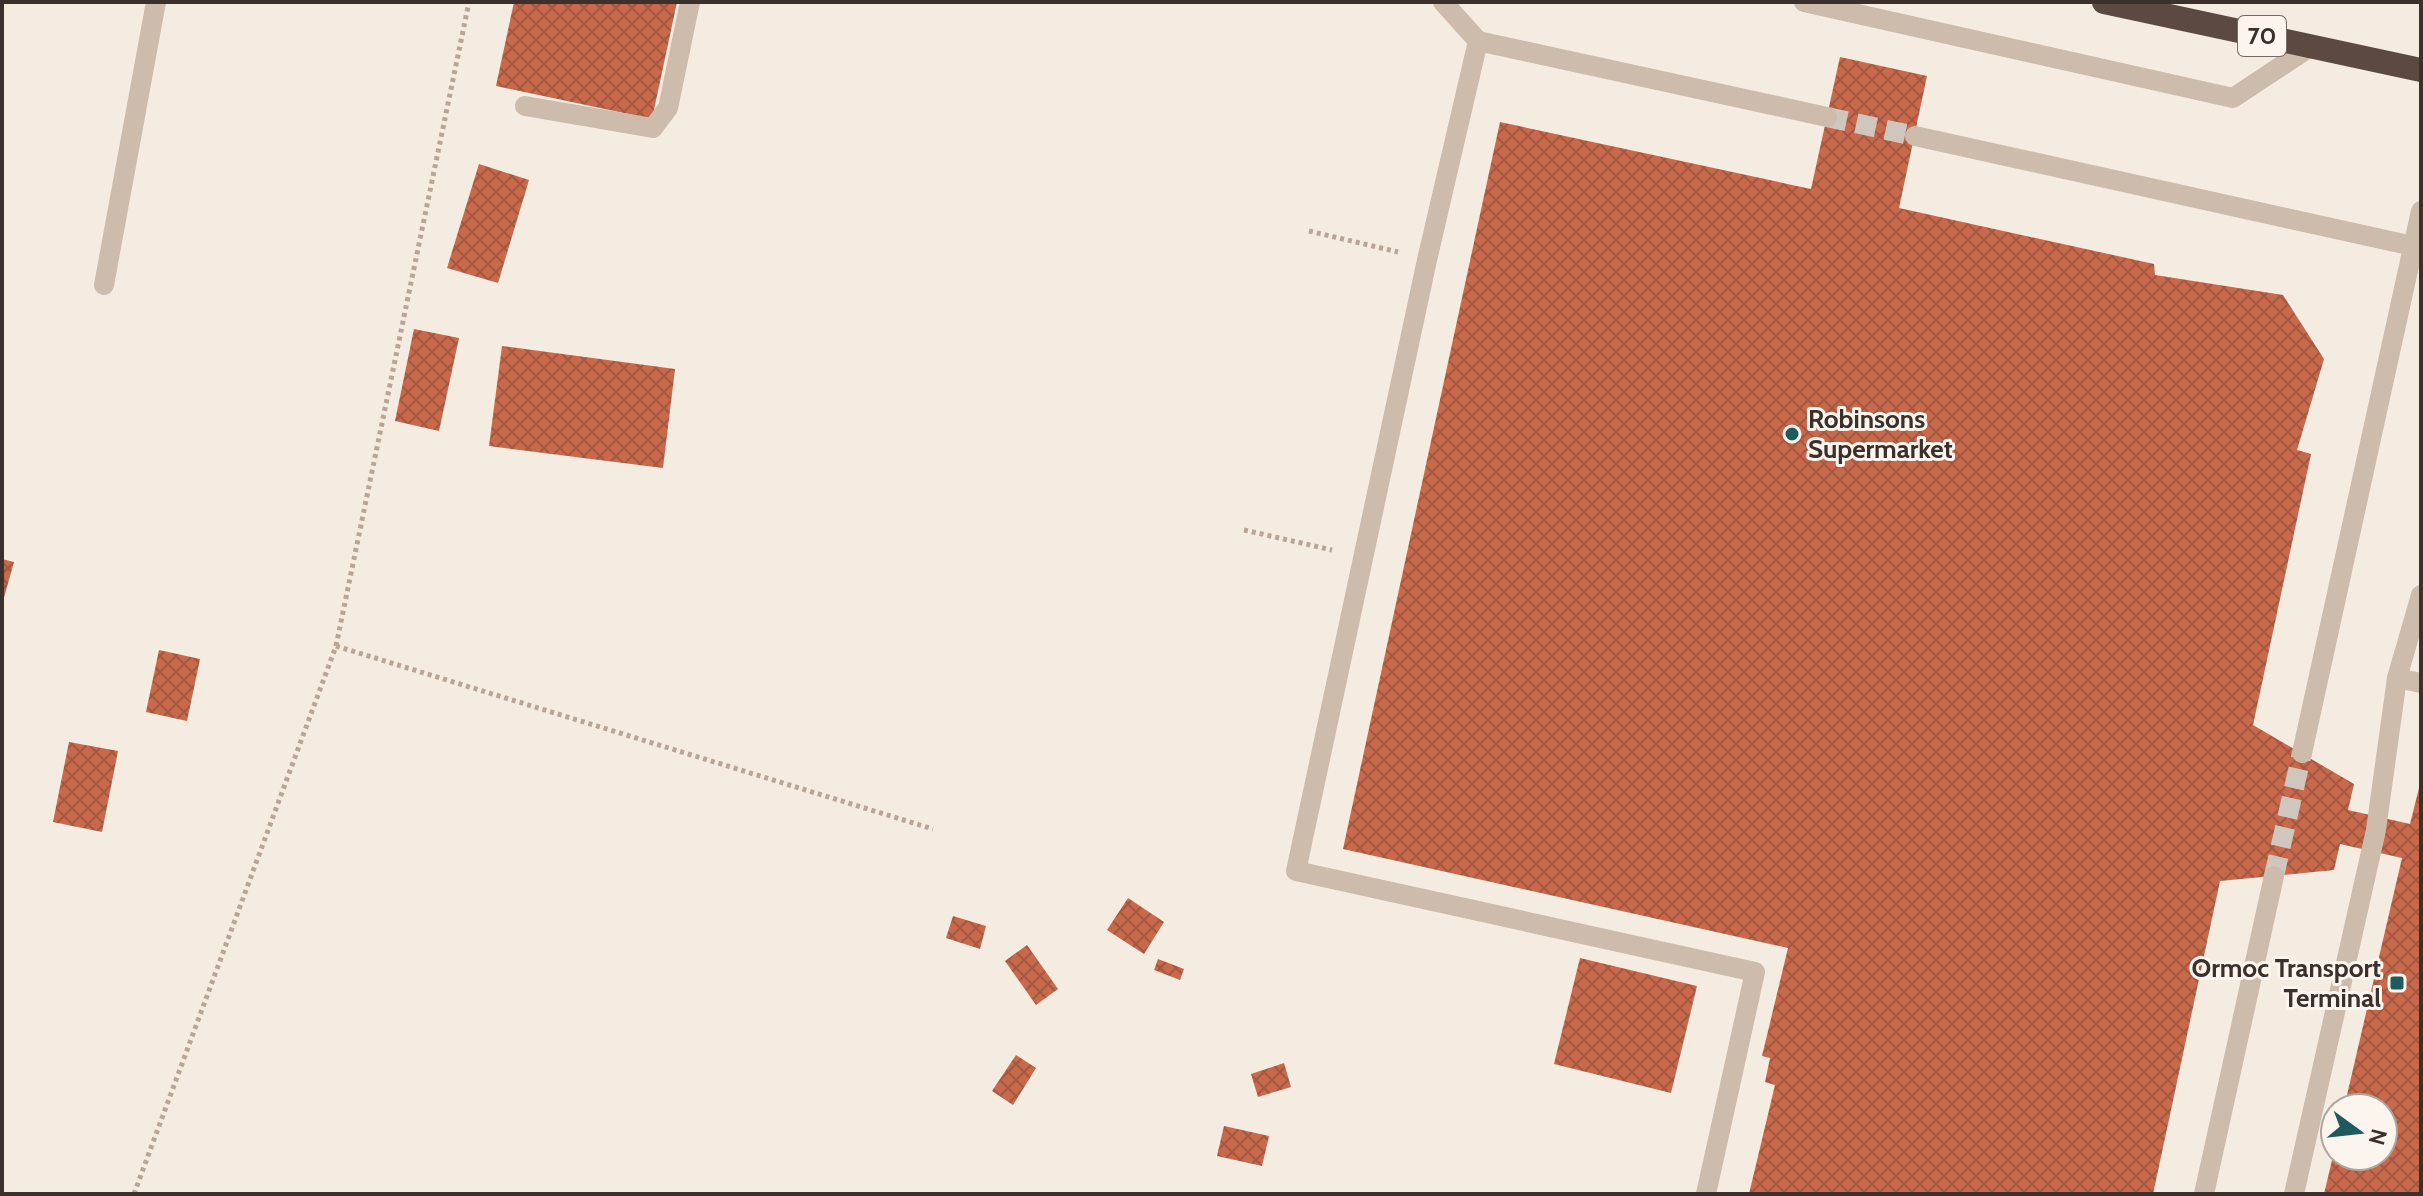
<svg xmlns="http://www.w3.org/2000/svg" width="2423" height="1196" viewBox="0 0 2423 1196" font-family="Cabin,sans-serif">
  <defs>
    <pattern id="building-cross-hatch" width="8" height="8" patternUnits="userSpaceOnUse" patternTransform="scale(2)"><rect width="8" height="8" fill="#c8694b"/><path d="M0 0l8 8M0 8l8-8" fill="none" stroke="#a4573f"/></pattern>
  </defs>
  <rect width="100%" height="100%" fill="#f4ebe1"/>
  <g fill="url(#building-cross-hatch)">
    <polygon points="514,2 677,2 652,119 496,86"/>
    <polygon points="1840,57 1927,76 1899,208 2154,264 2155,275 2283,295 2324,359 2297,450 2311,454 2253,725 2354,784 2348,810 2410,824 2421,780 2421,1194 2324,1194 2333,1156 2383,1156 2383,1108 2344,1108 2402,858 2340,844 2334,870 2220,881 2153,1194 1749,1194 1775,1085 1765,1082 1770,1058 1762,1056 1788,948 1343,849 1500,122 1811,189"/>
    <polygon points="479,164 529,180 498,283 447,268"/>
    <polygon points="414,329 459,338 439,431 395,421"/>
    <polygon points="502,346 675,369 663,468 489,446"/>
    <polygon points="2,559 14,562 3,601 2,601"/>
    <polygon points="159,650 200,659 187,721 146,712"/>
    <polygon points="69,742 118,751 102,832 53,822"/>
    <polygon points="1128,898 1164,922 1144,954 1107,930"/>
    <polygon points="953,916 986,926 980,949 946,938"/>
    <polygon points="1027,945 1058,989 1036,1005 1005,961"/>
    <polygon points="1580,958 1697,986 1671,1093 1554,1064"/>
    <polygon points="1158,959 1184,969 1180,980 1154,970"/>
    <polygon points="1016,1055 1036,1068 1013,1105 992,1091"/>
    <polygon points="1284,1063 1291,1087 1258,1097 1251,1074"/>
    <polygon points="1224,1126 1269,1136 1262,1166 1217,1156"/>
  </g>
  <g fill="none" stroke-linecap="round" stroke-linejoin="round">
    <g stroke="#cfc6bd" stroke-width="20" stroke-dasharray="20 10" stroke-linecap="butt">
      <polyline points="1827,117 1915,136"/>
      <polyline points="2274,876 2302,753"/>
    </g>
    <g stroke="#b9a596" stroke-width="5" stroke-dasharray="4 4" stroke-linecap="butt">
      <polyline points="1309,231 1398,252"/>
      <polyline points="1244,530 1332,550"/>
      <polyline points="336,646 469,2"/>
      <polyline points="134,1194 336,646 933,829"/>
    </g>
    <g stroke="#cdbbac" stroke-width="20">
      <polyline points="1443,2 1478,41 1827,117"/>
      <polyline points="1804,2 2233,98 2310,47"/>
      <polyline points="1478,41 1427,260 1296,871 1755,972 1706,1194"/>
      <polyline points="525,106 653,128 668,108 690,2"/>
      <polyline points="1915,136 2413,246"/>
      <polyline points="104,285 156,2"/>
      <polyline points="2397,678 2421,683"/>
      <polyline points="2302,753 2421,211"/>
      <polyline points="2204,1194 2274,876"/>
      <polyline points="2294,1194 2376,830 2397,678 2421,595"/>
    </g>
    <polyline stroke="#5c4a42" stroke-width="24" points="2104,2 2421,70"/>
  </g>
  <g fill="#1f5a5e" stroke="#fbf5ee" stroke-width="3">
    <circle cx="1792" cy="434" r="8"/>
    <rect x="2389" y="975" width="16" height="16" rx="4"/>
  </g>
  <g text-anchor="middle" stroke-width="6" stroke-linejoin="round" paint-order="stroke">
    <rect fill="#fbf5ee" stroke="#756b66" stroke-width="2" x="2238" y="16" width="48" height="40" rx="6"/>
    <g font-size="24" font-weight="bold" fill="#3b302b">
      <text x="2262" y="44">70</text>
    </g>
    <g font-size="26" font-weight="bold" fill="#3b302b" stroke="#fbf5ee" text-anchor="start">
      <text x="1808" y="428">Robinsons<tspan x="1808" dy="30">Supermarket</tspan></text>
      <text x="2381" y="977" text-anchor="end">Ormoc Transport<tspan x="2381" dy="30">Terminal</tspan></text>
    </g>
  </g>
  <rect width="2423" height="1196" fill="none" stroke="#3b302b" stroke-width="8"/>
  <g transform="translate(2359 1132) rotate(105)"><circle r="38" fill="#fbf5ee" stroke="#aea6a0" stroke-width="2"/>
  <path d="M0-6L14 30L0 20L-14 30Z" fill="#1f5a5e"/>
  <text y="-12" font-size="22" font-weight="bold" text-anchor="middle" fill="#3b302b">N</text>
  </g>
</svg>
